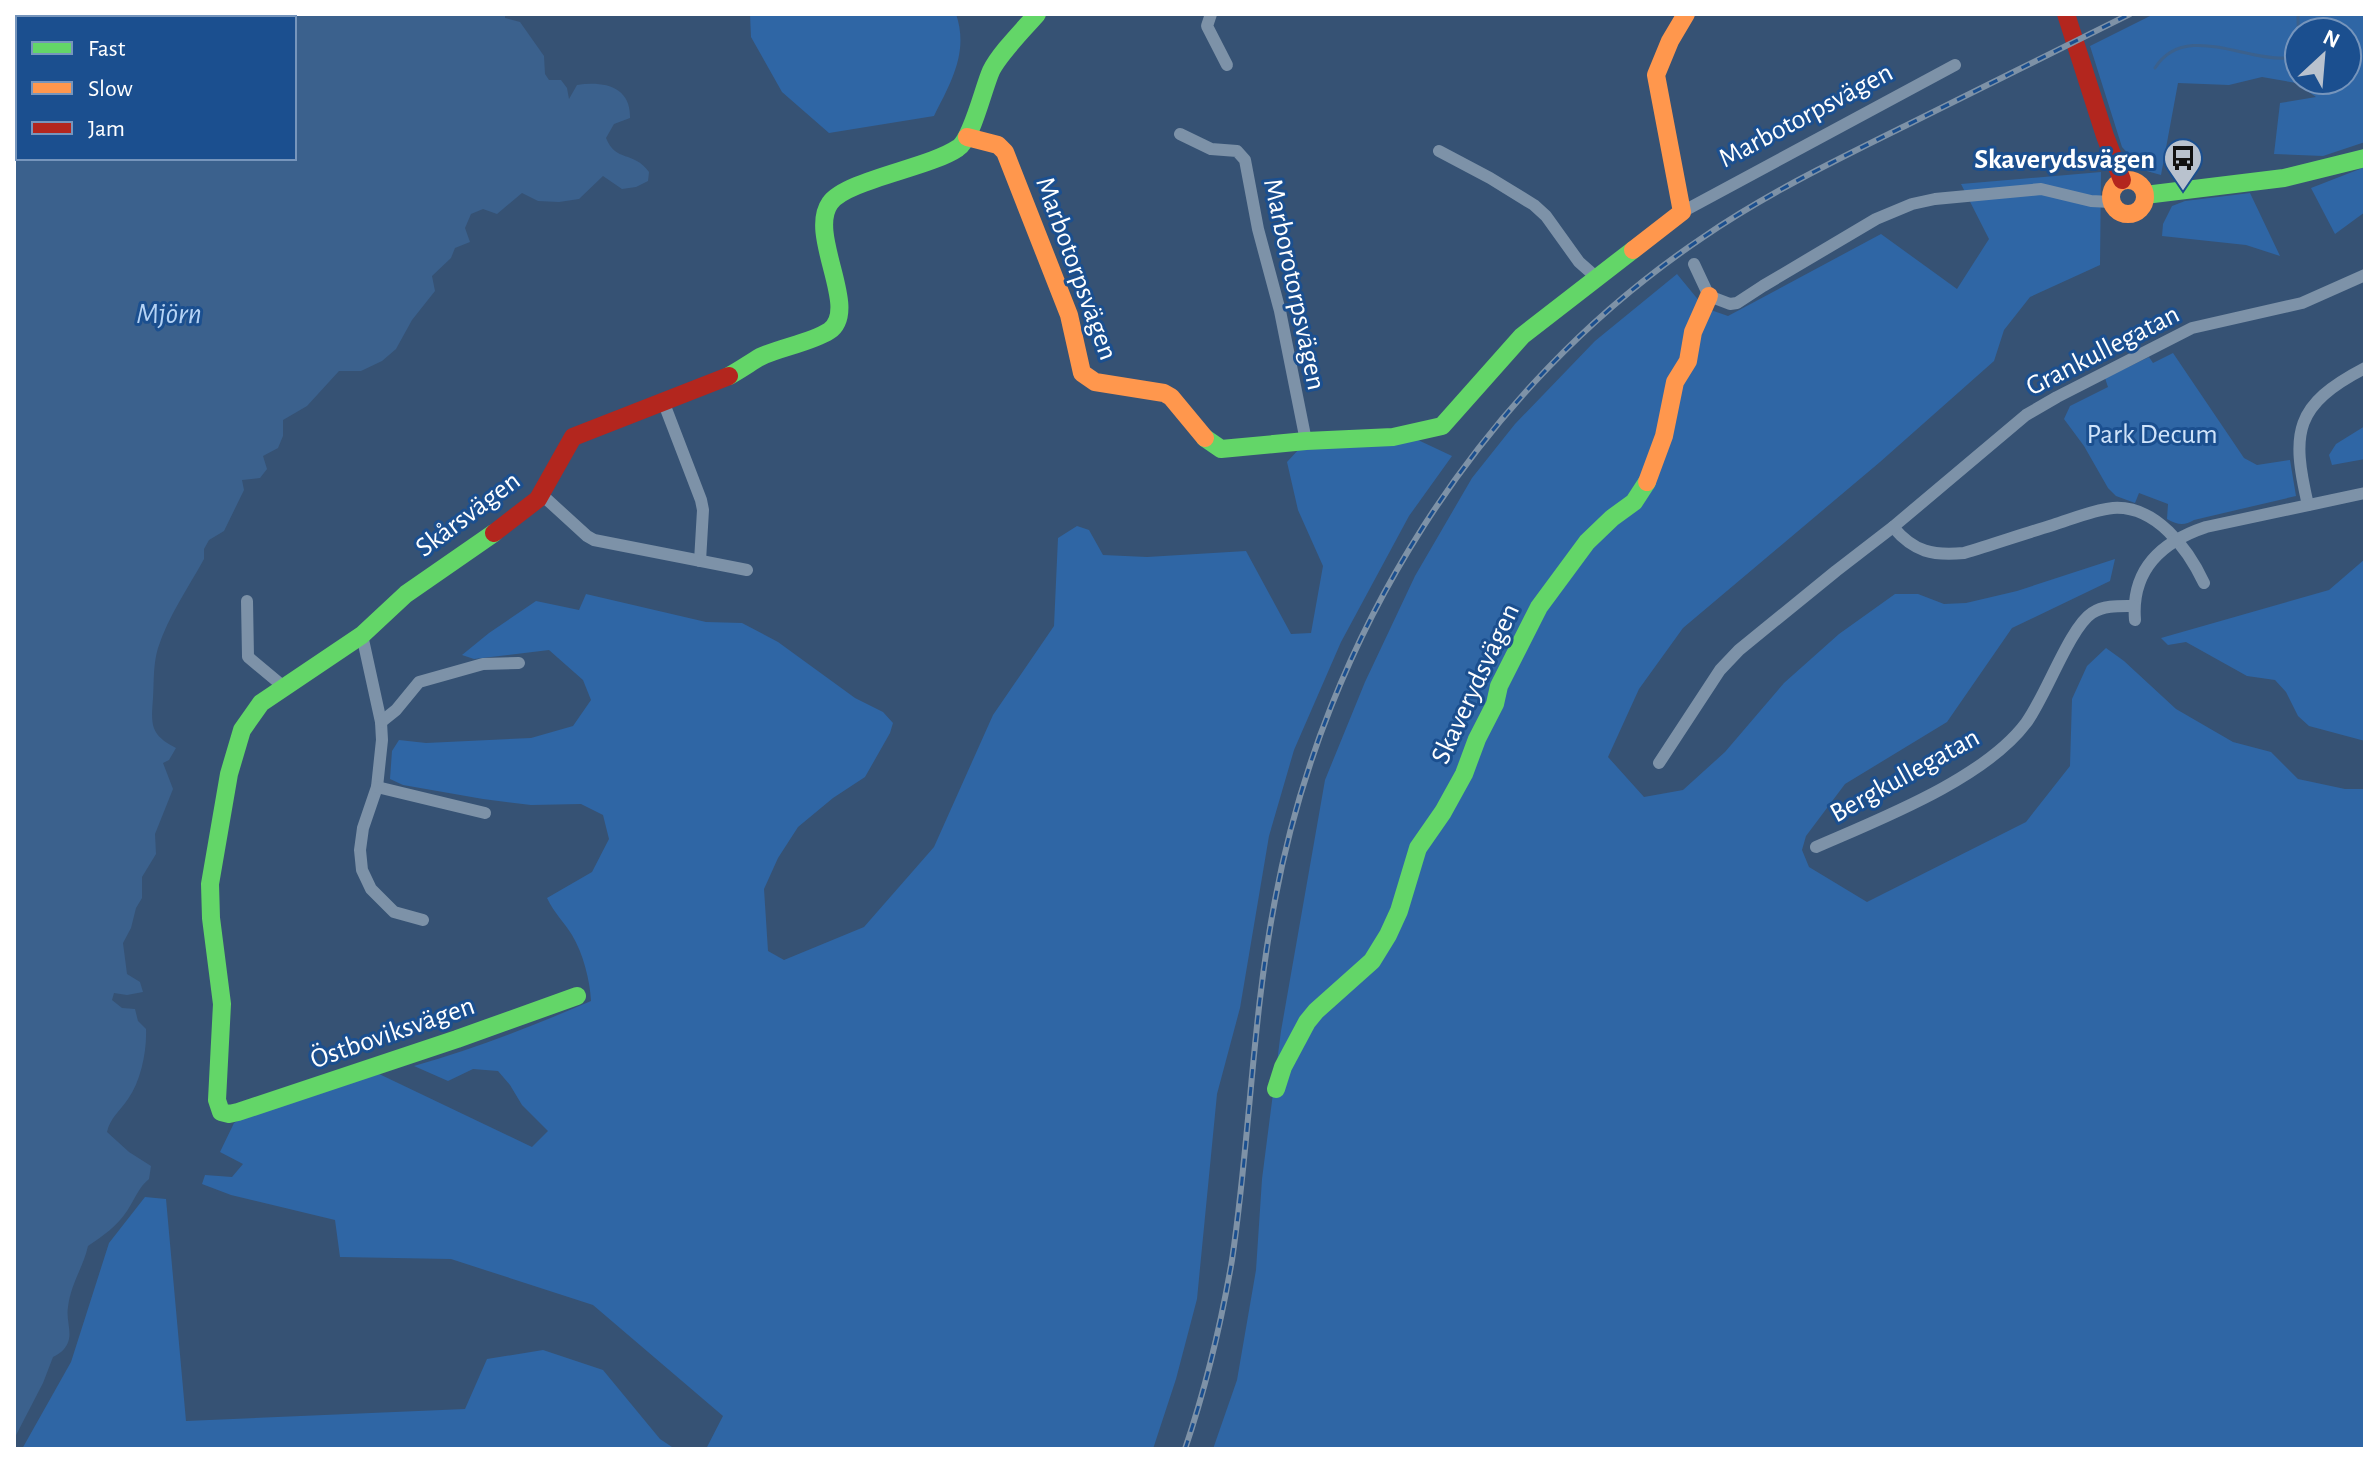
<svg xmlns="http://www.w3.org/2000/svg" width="2379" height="1463" viewBox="0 0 2379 1463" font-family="'Alegreya Sans',sans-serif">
  <rect width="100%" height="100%" fill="#365274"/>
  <g fill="#2f66a5" fill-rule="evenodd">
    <path d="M750,14H956C969,52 951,82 934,116L829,133L782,92L751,37Z"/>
    <path d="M2154,14H2365V142L2323,156L2274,154L2280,103L2316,97L2296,83L2262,77L2229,85L2178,83L2161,175L2143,170L2122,147L2090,46ZM2299,32H2347V80H2299Z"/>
    <polygon points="2365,167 2365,212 2335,234 2311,188"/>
    <polygon points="2101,172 2100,265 2030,297 2004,330 1994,361 1880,462 1683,628 1639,689 1608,757 1644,797 1683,790 1725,752 1784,683 1839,634 1895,594 1918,594 1944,604 1966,603 2017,591 2115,559 2110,581 2012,628 1947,722 1845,784 1806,836 1802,850 1809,867 1867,902 2026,822 2070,766 2072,699 2087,666 2106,648 2124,661 2176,709 2233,742 2271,752 2298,779 2345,789 2365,789 2365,1449 1213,1449 1237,1380 1256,1270 1262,1179 1281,1031 1325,780 1365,682 1415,576 1472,478 1515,424 1595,341 1677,274 1705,308 1728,316 1881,234 1957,289 1989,239 1961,184"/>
    <polygon points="2250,193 2280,256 2246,245 2162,236 2163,224 2172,206 2185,201"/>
    <path d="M2173,353L2244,458L2257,465L2290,460L2296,496L2194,520C2184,526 2178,525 2167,519L2168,504L2139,493L2135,503L2116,496L2108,488L2084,446L2064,419L2070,406L2108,387L2105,378L2149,357L2153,363Z"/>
    <polygon points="2365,426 2365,459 2332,465 2329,455 2336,444"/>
    <path d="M1418,440L1452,456L1409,516L1341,642L1294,750L1269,836L1240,1008L1217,1094L1197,1299L1176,1379L1153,1449H706L723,1416L593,1305L451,1259L340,1257L335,1220L231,1195L202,1184L205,1175L232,1177L243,1164L220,1152L234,1123L245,1117L377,1073L532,1147L548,1131L522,1105L510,1085L498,1071L473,1069L448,1081L414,1066C475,1049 533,1026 591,1001C590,980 583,953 572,935C564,922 554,913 547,898L592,872L609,839L603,815L581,804L531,805L483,799L403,785L390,779L392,751L399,740L426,743L531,738L573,726L591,700L583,680L549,650L474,659L462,655L489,633L536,601L579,610L586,594L706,622L742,623L778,642L855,698L883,712L893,723L890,733L865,777L833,798L798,827L778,858L764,889L768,951L784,960L864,927L934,847L993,715L1054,626L1058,538L1077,526L1089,530L1103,555L1147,557L1246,551L1291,634L1311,633L1323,566L1298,510L1287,462L1299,449Z"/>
    <polygon points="2365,559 2365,741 2309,726 2298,716 2286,692 2275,680 2247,676 2186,642 2168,645 2161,638 2329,590"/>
    <polygon points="145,1197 166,1199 186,1421 465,1409 487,1359 543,1350 603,1370 660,1439 675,1449 22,1449 71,1362 109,1243"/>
  </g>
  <path fill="#3b618d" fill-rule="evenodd" d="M14,14H505V18L520,22L544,56L545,74L549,80H561L567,88L569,99L577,85C603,81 631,86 630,118L614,124L606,138C616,163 633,150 649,172L648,181L636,187L622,189L603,176L579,199L559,202L538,201L522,193L497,214L483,209L471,214L465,228L470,242L455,248L451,258L432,276L435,291L412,320L396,349L382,361L361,371H339L307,406L283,420V436L278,448L263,456L267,469L260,478L242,480L244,490L224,531L209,540L204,549V559C188,588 168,617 158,648C153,665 154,681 153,698C151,725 150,735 176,748L169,760L163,763L173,789L155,834L156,854L142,877V898L136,908L131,928L123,943L127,974L140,982L143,992L127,995L114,993L112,1000L122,1008L135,1009L138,1021L146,1029C147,1051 141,1081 128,1099C120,1111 110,1118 107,1132L129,1152L151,1166L149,1179C138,1188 135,1199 127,1211C116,1227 104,1235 88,1246C83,1268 71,1283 68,1307C66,1317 71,1330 69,1339C67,1348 61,1353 53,1357L43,1383L14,1439ZM18,18H294V158H18Z"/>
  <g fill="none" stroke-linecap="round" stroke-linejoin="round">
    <path stroke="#3b618d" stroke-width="3" d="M2155,68C2184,22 2245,61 2286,58C2301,43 2298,34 2298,14"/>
    <g stroke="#7d92a8" stroke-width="12">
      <polyline points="1211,14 1207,26 1227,65"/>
      <polyline points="1180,134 1211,149 1237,151 1245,160 1258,229 1280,311 1306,441"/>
      <polyline points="1439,151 1490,178 1534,205 1546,216 1579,262 1596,277"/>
      <polyline points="1682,212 1955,65"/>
      <polyline points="1694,264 1709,296 1730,304 1737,303 1763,286 1876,219 1912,204 1935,199 2041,189 2091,201 2111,202"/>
      <polyline points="663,401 701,500 703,510 700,561"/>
      <polyline points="541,494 587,536 594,540 747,570"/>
      <path d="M2308,505C2291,432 2294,405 2365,368"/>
      <path d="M1893,527C1914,552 1933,556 1964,553C1994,544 2023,534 2053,525C2072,519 2093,510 2113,508C2156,505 2188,549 2204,583"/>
      <polyline points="247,601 248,657 284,687"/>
      <path d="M2135,620C2131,570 2161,542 2206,527L2365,493"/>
      <polyline points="362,635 381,722 382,740 377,787 363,828 360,850 362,870 371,889 394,912 423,920"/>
      <polyline points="381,722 396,710 419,682 483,664 519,663"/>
      <polyline points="1659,763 1720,670 1739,650 1836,571 1893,527 2026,415 2057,397 2192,328 2302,303 2365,275"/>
      <polyline points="377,787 485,813"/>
      <path d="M1816,847C1880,819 1984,779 2026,723C2045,698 2070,627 2092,613C2104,605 2120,606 2134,606"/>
    </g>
    <g stroke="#63d668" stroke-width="18">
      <polyline points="2145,195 2284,178 2365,158"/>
      <path d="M729,376C740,370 750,363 760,357C781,347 810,343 829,331C861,310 807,235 830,203C846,180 929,168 958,148C972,139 983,89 991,71C999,54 1024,29 1037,14"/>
      <polyline points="1205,438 1221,449 1306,441 1393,437 1442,426 1522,336 1633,250"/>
      <polyline points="494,533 406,594 362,635 261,703 242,730 229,774 210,884 211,918 222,1004 217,1100 221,1112 229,1114 238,1112 457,1039 577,996"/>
      <polyline points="1276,1089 1283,1067 1307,1022 1316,1011 1372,961 1388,935 1399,911 1418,848 1443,812 1464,774 1477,739 1495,704 1499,686 1539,607 1587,542 1612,518 1634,502 1647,482"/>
    </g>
    <g stroke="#ff974d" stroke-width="18">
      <polyline points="967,137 998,145 1005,152 1069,315 1082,373 1095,382 1164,393 1171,397 1205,438"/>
      <circle cx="2128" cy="197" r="17"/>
      <polyline points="1633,250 1682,212 1656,75 1670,41 1686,14"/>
      <polyline points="1647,482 1664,436 1675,382 1688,361 1693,332 1709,296"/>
    </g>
    <g stroke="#b3261e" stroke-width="18">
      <polyline points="2066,14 2105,136 2122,180"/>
      <polyline points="494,533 538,499 573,437 729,376"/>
    </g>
    <defs>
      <path id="rail" d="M1185,1449C1206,1387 1221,1324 1232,1260C1250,1140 1252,1019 1275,900C1324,637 1479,388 1702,238C1766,194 1836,160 1905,126C1980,89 2055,51 2130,14"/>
    </defs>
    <use href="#rail" stroke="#7e92a7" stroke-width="6"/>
    <use href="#rail" stroke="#1b4f8f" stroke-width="3" stroke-dasharray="9" stroke-linecap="butt"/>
  </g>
  <defs>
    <symbol id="bus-pin" viewBox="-11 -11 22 30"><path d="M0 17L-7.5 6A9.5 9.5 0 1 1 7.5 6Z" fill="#b9c2ce" stroke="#1b4f8f"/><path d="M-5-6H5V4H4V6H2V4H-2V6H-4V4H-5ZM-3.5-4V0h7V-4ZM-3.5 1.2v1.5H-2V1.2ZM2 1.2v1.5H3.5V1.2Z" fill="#111"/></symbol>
  </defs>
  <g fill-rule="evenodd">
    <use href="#bus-pin" x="2161" y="136" width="44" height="60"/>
  </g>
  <g text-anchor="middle" stroke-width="6" stroke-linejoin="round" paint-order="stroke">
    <g font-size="28" fill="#fff" stroke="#1b4f8f">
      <text transform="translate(1805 114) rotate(-28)" y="10">Marbotorpsvägen</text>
      <text transform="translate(1078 268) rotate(70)" y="10">Marbotorpsvägen</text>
      <text transform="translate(1296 284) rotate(78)" y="10">Marborotorpsvägen</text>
      <text transform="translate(2102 349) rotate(-27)" y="10">Grankullegatan</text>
      <text transform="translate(467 513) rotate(-37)" y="10">Skårsvägen</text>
      <text transform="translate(1474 683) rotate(-65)" y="10">Skaverydsvägen</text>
      <text transform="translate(1904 774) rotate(-29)" y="10">Bergkullegatan</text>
      <text transform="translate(392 1031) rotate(-19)" y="10">Östboviksvägen</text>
    </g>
    <g font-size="28" font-weight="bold" fill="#fff" stroke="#1b4f8f" text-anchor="end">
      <text x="2155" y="168">Skaverydsvägen</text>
    </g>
    <g font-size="28" fill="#cfe3fa" stroke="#1b4f8f">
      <text x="2152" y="443">Park Decum</text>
    </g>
    <g font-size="30" font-style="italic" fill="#b5d3f5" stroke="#1b4f8f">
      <text x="169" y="323">Mjörn</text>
    </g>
  </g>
  <rect width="2379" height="1463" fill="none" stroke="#ffffff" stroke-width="32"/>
  <rect x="16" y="16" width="280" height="144" fill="#1b4f8f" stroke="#7695bc" stroke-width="2"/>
  <rect x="32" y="42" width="40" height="12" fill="#63d668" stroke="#7695bc" stroke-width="2"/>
  <text x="88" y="56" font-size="24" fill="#ffffff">Fast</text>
  <rect x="32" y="82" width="40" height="12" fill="#ff974d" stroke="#7695bc" stroke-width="2"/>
  <text x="88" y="96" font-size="24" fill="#ffffff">Slow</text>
  <rect x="32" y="122" width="40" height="12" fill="#b3261e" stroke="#7695bc" stroke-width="2"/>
  <text x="88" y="136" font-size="24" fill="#ffffff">Jam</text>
  <g transform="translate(2323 56) rotate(26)"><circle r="38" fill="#1b4f8f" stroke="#7695bc" stroke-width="2"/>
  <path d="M0-6L14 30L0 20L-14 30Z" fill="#b9c2ce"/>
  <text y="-12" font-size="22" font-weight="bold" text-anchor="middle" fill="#ffffff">N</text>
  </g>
</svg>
